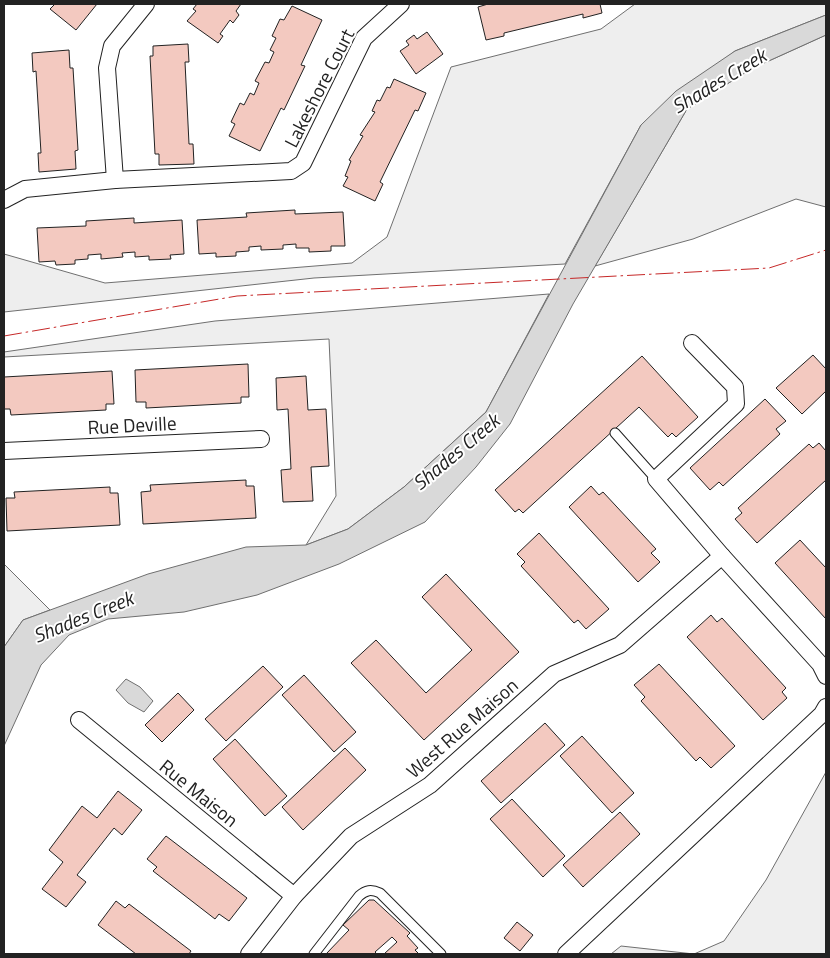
<svg xmlns="http://www.w3.org/2000/svg" width="830" height="958" viewBox="0 0 830 958" font-family="'Titillium Web',sans-serif">
  <rect width="100%" height="100%" fill="#fff"/>
  <g fill="#eee" stroke="#6f6f6f">
    <polygon points="635,4 826,4 826,15 735,51 641,125 565,264 314,278 4,312 4,254 105,283 352,263 387,237 451,67 601,29"/>
    <polygon points="826,35 826,207 796,199 693,239 595,266 687,109 751,69"/>
    <polygon points="549,294 486,412 404,487 348,529 306,545 336,496 329,339 4,357 4,352 215,321"/>
    <polygon points="4,564 50,610 23,620 4,647"/>
    <polygon points="826,772 826,954 611,954 621,946 694,954 724,941 766,880"/>
  </g>
  <g fill="#d9d9d9" stroke="#6f6f6f">
    <polygon points="826,15 826,35 751,69 687,109 573,304 510,424 476,467 425,522 339,564 257,595 184,612 108,619 69,635 41,665 4,746 4,647 23,620 148,574 246,547 306,545 348,529 404,487 486,412 641,125 676,91 735,51"/>
    <polygon points="126,679 140,687 153,701 144,712 128,703 116,690"/>
  </g>
  <g fill="#f3c9c0" stroke="#222">
    <polygon points="55,4 97,4 76,30 50,9"/>
    <polygon points="197,4 241,4 236,11 239,15 233,23 230,20 220,34 223,36 218,43 187,21 196,11 193,9"/>
    <polygon points="488,4 600,4 602,13 583,18 583,14 504,33 504,36 486,40 478,7"/>
    <polygon points="292,6 322,20 301,65 305,66 284,110 281,108 260,151 229,136 235,124 231,122 240,103 244,105 250,93 254,95 259,83 255,81 265,62 269,63 274,52 270,50 276,38 272,36 280,19 284,20"/>
    <polygon points="427,32 443,54 416,74 400,51 409,45 406,41 414,35 417,39"/>
    <polygon points="188,44 189,62 185,62 189,144 193,144 194,164 159,165 159,154 155,154 150,56 153,56 153,46"/>
    <polygon points="69,50 70,68 73,68 78,150 75,151 76,169 39,172 38,153 41,153 36,71 33,72 32,53"/>
    <polygon points="394,79 426,93 418,111 415,110 380,182 383,184 375,201 343,186 348,177 345,176 351,161 349,160 363,136 360,135 375,112 372,111 377,100 380,101 387,87 390,88"/>
    <polygon points="295,210 295,214 343,212 345,246 331,246 331,251 309,252 309,248 296,248 296,244 283,245 283,249 261,250 261,246 249,247 249,251 236,252 236,256 216,257 216,253 199,254 197,220 247,217 246,213"/>
    <polygon points="134,218 134,223 182,220 184,254 170,255 171,259 149,260 149,256 135,257 135,252 122,253 123,257 101,259 101,254 88,255 88,259 75,260 75,264 56,265 55,261 39,262 37,228 86,226 86,221"/>
    <polygon points="813,355 826,369 826,391 802,414 776,388"/>
    <polygon points="642,356 698,417 676,437 672,433 668,437 639,407 523,513 519,509 515,512 495,490"/>
    <polygon points="248,364 249,397 241,397 241,403 146,408 146,402 136,402 135,370"/>
    <polygon points="112,371 114,404 106,404 106,410 11,415 10,409 4,409 4,377"/>
    <polygon points="306,376 308,410 326,409 329,466 311,467 313,501 283,502 281,470 291,469 288,409 277,410 276,378"/>
    <polygon points="765,399 786,421 776,429 780,434 723,486 719,482 710,490 690,468"/>
    <polygon points="819,443 826,451 826,480 757,543 735,519 742,513 738,508 809,444 813,448"/>
    <polygon points="246,480 246,486 254,486 256,518 143,524 141,492 151,491 150,485"/>
    <polygon points="591,486 599,495 603,492 656,549 651,553 660,562 638,582 569,507"/>
    <polygon points="110,487 110,493 118,493 120,525 7,531 6,498 15,498 14,492"/>
    <polygon points="539,533 609,609 586,629 578,620 574,623 521,566 525,562 517,554"/>
    <polygon points="800,540 826,568 826,619 775,563"/>
    <polygon points="446,574 519,652 424,740 351,663 376,640 426,693 472,650 422,597"/>
    <polygon points="711,615 717,622 722,618 786,688 782,692 787,698 763,720 687,637"/>
    <polygon points="659,664 735,746 711,768 700,757 696,761 641,701 645,697 634,685"/>
    <polygon points="263,666 283,687 226,741 205,719"/>
    <polygon points="304,675 356,732 334,752 282,695"/>
    <polygon points="178,693 194,710 162,742 145,725"/>
    <polygon points="545,723 565,745 501,803 481,781"/>
    <polygon points="582,736 634,793 612,813 560,756"/>
    <polygon points="235,739 287,796 265,816 213,759"/>
    <polygon points="345,748 366,770 303,830 282,807"/>
    <polygon points="118,791 142,810 122,835 114,828 77,875 86,882 66,907 42,889 63,862 49,850 82,806 97,818"/>
    <polygon points="512,799 565,856 543,877 490,819"/>
    <polygon points="620,812 640,834 583,887 563,865"/>
    <polygon points="166,836 247,898 229,921 219,914 215,919 153,871 157,867 147,859"/>
    <polygon points="369,900 374,900 410,933 407,936 418,948 415,950 419,954 384,954 397,942 392,937 375,952 377,954 326,954 349,930 343,925"/>
    <polygon points="116,901 125,908 129,904 191,951 189,954 136,954 98,925"/>
    <polygon points="517,922 533,935 520,951 504,938"/>
  </g>
  <g fill="none" stroke-linecap="round" stroke-linejoin="round">
    <defs>
      <g id="service">
        <polyline points="615,433 656,479"/>
        <path d="M314,954L359,896C366,890 371,889 380,893L441,954"/>
      </g>
      <g id="minor">
        <polyline points="115,180 107,68 112,46 146,4"/>
        <polyline points="4,200 25,189 115,180 291,171 303,163 364,38 401,4"/>
        <polyline points="692,343 735,387 736,404 656,479 722,556 820,664 826,676"/>
        <polyline points="4,451 261,439"/>
        <polyline points="79,720 294,896"/>
        <polyline points="249,954 294,896 351,836 430,785 554,674 620,645 722,556"/>
        <polyline points="566,954 822,714 826,707"/>
      </g>
    </defs>
    <use href="#service" stroke="#222" stroke-width="11"/>
    <use href="#minor" stroke="#222" stroke-width="18"/>
    <use href="#service" stroke="#fff" stroke-width="9"/>
    <use href="#minor" stroke="#fff" stroke-width="16"/>
    <polyline stroke="#c62828" stroke-width="1" stroke-dasharray="18 4 2.5 4" stroke-linecap="butt" points="4,336 237,296 769,268 826,250"/>
  </g>
  <g text-anchor="middle" stroke-width="4" stroke-linejoin="round" paint-order="stroke">
    <g font-size="19" fill="#222" stroke="#fff">
      <text transform="translate(319 88) rotate(-63)" y="7">Lakeshore Court</text>
      <text transform="translate(132 425) rotate(-3)" y="7">Rue Deville</text>
      <text transform="translate(462 728) rotate(-41)" y="7">West Rue Maison</text>
      <text transform="translate(199 793) rotate(39)" y="7">Rue Maison</text>
    </g>
    <g font-size="20" font-style="italic" fill="#222" stroke="#fff">
      <text transform="translate(719 81) rotate(-31)" y="7">Shades Creek</text>
      <text transform="translate(456 452) rotate(-40)" y="7">Shades Creek</text>
      <text transform="translate(83 617) rotate(-22)" y="7">Shades Creek</text>
    </g>
  </g>
  <rect width="830" height="958" fill="none" stroke="#222222" stroke-width="10"/>
</svg>
